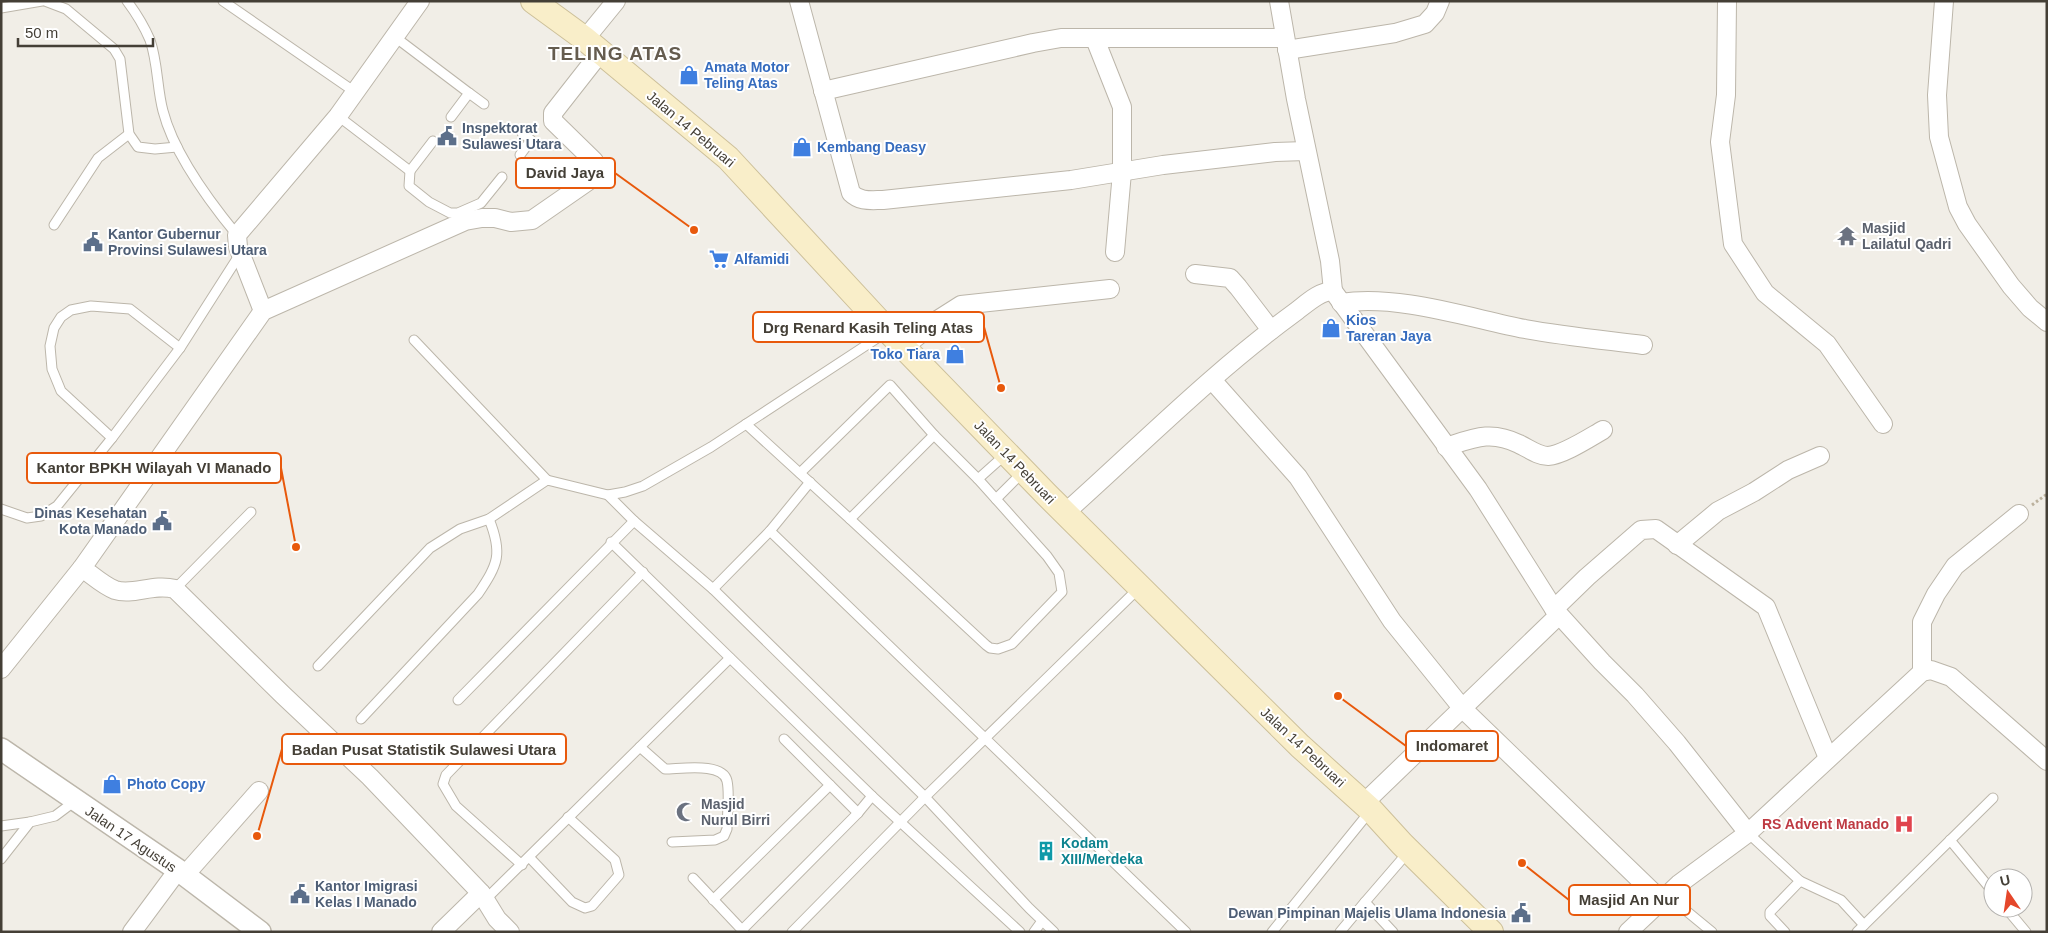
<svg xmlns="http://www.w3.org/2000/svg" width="2048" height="933" viewBox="0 0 2048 933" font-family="Helvetica,sans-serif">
  <rect width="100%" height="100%" fill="#f1eee7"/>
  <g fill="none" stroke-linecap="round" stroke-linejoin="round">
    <defs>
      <g id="service">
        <polyline points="45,1 66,9 114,49 120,59 129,134 138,147 155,149 177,147"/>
        <path d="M127,1C136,13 144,26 150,40C158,63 157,89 163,111C174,154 209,201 237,235"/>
        <polyline points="223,1 355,92"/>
        <polyline points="1,8 42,1"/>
        <polyline points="395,37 469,93 451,117"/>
        <polyline points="469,93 484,104"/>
        <polyline points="338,116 410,171 433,141"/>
        <polyline points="520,155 531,140 522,133"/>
        <polyline points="410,171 409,186 429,202 450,213 458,213 481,203 502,177"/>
        <polyline points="54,225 98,158 129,134"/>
        <polyline points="414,340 547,480"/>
        <polyline points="746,424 850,519"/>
        <polygon points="934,435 978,479 1047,556 1059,573 1062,592 1012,644 998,649 990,648 986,645 850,519"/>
        <polyline points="112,438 61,391 52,369 50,346 54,328 61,317 71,310 91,306 130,309 180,348"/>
        <polyline points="800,473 890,385 934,435"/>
        <polyline points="978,479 1006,454"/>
        <polyline points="608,495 634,521"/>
        <polyline points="996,499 1024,471"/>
        <polyline points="1,509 27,518 41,516 57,506 112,438 180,348 240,254"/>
        <polyline points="770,531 810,482"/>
        <polyline points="611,542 872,796 1020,932"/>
        <polyline points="175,589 251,512"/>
        <polyline points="713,589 770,531 1186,932"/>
        <polyline points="318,666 430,548 460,529 489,519 547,480 608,495 625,492 643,486 711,447 888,331"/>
        <polyline points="458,700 634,521 713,589 925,797 1029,908 1054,932"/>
        <path d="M361,719L478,594C498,564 503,554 489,519"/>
        <path d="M640,747L665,769C681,769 723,762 727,781C730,794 727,815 727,829L724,836L715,840L672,842"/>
        <polyline points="830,785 858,813"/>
        <polyline points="1,826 30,822"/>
        <polyline points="1748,833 1800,881 1770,912 1770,916 1785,932"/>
        <polyline points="1950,840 1993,892"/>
        <polyline points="530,858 572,902 585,908 592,906 619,875 615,860 568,817"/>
        <polyline points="1,859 30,822 55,816 75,801"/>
        <polyline points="522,865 456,806 443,784 446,775 643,572"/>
        <polyline points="693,878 744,932"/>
        <polyline points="1800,881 1841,900 1864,925"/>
        <polyline points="1679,884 1684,909 1712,932"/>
        <polyline points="486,899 730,658"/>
        <polyline points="713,900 830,785 784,739"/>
        <polyline points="1365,902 1409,851"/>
        <polyline points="2006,908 2026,932"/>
        <polyline points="742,930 858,813 872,796"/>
        <polyline points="792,932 925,797 1139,588"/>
        <polyline points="1034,932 1042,921"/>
        <polyline points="1272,932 1371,810"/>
        <polyline points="1340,932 1365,902 1393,932"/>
        <polyline points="1857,932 1993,798"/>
      </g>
      <g id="minor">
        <path d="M799,1L851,193C860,202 871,200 883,200L1071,180L1163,165L1275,152L1306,151"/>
        <polyline points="1279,1 1296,99 1330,261 1333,291"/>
        <polyline points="1727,1 1726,95 1720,142 1733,244 1765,293 1827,344 1883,424"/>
        <polyline points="1944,1 1937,95 1939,137 1958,207 1967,224 2011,286 2030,308 2047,322"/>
        <polyline points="585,39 616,1"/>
        <polyline points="1095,39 1122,107 1122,172 1115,252"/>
        <polyline points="1287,50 1395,33 1425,24 1435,13 1440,1"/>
        <polyline points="823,91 1033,43 1061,38 1284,38"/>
        <polyline points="1195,274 1230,278 1238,287 1271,330"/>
        <path d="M1341,303C1398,294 1469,318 1525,329C1564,336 1604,340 1643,345"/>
        <polyline points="263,311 238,247 237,235 338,116 420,1"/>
        <polyline points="904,347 939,319 961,305 1110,289"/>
        <polyline points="1212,380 1298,477 1392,621 1463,709 1662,901"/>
        <path d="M1446,447C1474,438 1491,430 1519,444C1528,448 1538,456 1548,456C1563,455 1589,438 1603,430"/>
        <path d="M1065,513C1140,446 1212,373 1294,313C1305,305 1319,291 1333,291L1478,489L1554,609L1602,662L1635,695L1677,743L1748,833L1922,672L1931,670L1951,677L2047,761"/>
        <polyline points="1677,545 1718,511 1754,492 1788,470 1820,456"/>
        <path d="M82,568C92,575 104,586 115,590C133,596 153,583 175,589L283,695L370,777L481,893L497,919L510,932"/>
        <polyline points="1554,609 1587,577 1641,530 1656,529 1766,607 1828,758"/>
        <polyline points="1,669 82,568 263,311 465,221 482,218 495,218 511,222 532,220 594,177 596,170 594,161 553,121 553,113 600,53"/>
        <polyline points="1922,672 1922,622 1936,594 1955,566 2019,514"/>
        <polyline points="1364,803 1559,615"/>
        <polyline points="184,876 259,791"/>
        <polyline points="132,932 178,870"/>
        <polyline points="441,932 481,893"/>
        <polyline points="1628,932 1679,884 1748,833"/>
      </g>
      <polyline id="tertiary" points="1,749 178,870 260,932"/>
      <polyline id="secondary" points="533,1 585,39 728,158 888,331 1047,495 1300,746 1371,810 1402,844 1491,932"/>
    </defs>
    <use href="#service" stroke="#bcb6aa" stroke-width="11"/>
    <use href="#minor" stroke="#bcb6aa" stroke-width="20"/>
    <use href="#tertiary" stroke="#bcb6aa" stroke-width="24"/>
    <use href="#secondary" stroke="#cdc09a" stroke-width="26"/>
    <polyline stroke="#bcb19d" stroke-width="3" stroke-dasharray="2.5 2.5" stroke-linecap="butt" points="2032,505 2047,494"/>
    <use href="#service" stroke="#fff" stroke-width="9"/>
    <use href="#minor" stroke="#fff" stroke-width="18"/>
    <use href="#tertiary" stroke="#fff" stroke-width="21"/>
    <use href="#secondary" stroke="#f9eec9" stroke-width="24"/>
  </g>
  <defs>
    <symbol id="shop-bare" viewBox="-9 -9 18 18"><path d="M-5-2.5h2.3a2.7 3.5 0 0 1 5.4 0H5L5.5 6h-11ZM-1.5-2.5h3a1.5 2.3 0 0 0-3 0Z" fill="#3f7fe0" stroke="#fff" stroke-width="2.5" paint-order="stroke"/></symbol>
    <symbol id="civic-bare" viewBox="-9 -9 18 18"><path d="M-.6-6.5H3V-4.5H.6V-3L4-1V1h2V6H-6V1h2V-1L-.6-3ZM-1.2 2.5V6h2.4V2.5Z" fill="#5c6f8a" stroke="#fff" stroke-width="2.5" paint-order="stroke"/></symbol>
    <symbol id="temple-bare" viewBox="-9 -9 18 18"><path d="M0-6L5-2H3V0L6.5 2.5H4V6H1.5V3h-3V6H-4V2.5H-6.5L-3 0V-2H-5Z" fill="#6b7280" stroke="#fff" stroke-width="2.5" paint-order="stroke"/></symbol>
    <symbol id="supermarket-bare" viewBox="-9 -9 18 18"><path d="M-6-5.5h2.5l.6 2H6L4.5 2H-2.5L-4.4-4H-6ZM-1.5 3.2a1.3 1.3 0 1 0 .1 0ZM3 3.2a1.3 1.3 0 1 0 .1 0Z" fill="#3f7fe0" stroke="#fff" stroke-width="2.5" paint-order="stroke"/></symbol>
    <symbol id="mosque-bare" viewBox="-9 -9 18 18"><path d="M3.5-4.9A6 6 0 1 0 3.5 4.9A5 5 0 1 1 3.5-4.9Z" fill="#6b7280" stroke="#fff" stroke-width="2.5" paint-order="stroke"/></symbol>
    <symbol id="hospital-bare" viewBox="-9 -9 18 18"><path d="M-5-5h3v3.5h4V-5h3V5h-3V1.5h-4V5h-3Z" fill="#e0444e" stroke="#fff" stroke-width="2.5" paint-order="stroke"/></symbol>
    <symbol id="building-bare" viewBox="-9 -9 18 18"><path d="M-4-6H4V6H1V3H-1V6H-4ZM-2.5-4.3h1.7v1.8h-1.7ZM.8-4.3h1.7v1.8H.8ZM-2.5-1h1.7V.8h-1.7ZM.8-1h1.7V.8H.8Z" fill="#0f9aa8" stroke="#fff" stroke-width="2.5" paint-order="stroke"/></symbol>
  </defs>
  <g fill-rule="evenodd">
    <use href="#shop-bare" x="675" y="61" width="28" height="28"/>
    <use href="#civic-bare" x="433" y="122" width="28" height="28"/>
    <use href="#shop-bare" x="788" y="133" width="28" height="28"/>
    <use href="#temple-bare" x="1833" y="222" width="28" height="28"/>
    <use href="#civic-bare" x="79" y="228" width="28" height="28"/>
    <use href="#supermarket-bare" x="705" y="245" width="28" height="28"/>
    <use href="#shop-bare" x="1317" y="314" width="28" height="28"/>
    <use href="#shop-bare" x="941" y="340" width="28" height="28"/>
    <use href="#civic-bare" x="148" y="507" width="28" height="28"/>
    <use href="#shop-bare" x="98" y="770" width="28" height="28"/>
    <use href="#mosque-bare" x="672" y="798" width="28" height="28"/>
    <use href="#hospital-bare" x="1890" y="810" width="28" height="28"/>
    <use href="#building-bare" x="1032" y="837" width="28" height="28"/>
    <use href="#civic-bare" x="286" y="880" width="28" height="28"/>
    <use href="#civic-bare" x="1507" y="899" width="28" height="28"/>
  </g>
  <g text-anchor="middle" stroke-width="4" stroke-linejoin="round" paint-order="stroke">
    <g font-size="14" font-weight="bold" fill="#366cbe" stroke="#fff" text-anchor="start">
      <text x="704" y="72">Amata Motor<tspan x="704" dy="16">Teling Atas</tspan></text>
      <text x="817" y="152">Kembang Deasy</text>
      <text x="734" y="264">Alfamidi</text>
      <text x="1346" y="325">Kios<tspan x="1346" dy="16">Tareran Jaya</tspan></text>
      <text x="940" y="359" text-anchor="end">Toko Tiara</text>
      <text x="127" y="789">Photo Copy</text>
    </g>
    <g font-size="14" font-weight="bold" fill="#4e5e75" stroke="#fff" text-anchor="start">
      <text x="462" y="133">Inspektorat<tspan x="462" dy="16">Sulawesi Utara</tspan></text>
      <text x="108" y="239">Kantor Gubernur<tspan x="108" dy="16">Provinsi Sulawesi Utara</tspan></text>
      <text x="147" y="518" text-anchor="end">Dinas Kesehatan<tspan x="147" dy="16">Kota Manado</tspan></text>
      <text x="315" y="891">Kantor Imigrasi<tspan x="315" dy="16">Kelas I Manado</tspan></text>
      <text x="1506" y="918" text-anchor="end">Dewan Pimpinan Majelis Ulama Indonesia</text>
    </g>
    <g font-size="14" fill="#443f36" stroke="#fff">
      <text transform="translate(691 129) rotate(40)" y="5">Jalan 14 Pebruari</text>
      <text transform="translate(1015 462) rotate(46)" y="5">Jalan 14 Pebruari</text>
      <text transform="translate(1303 747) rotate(43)" y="5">Jalan 14 Pebruari</text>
      <text transform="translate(131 839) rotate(34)" y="5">Jalan 17 Agustus</text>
    </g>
    <g font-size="14" font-weight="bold" fill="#5b616d" stroke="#fff" text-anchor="start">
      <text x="1862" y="233">Masjid<tspan x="1862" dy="16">Lailatul Qadri</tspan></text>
      <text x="701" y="809">Masjid<tspan x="701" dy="16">Nurul Birri</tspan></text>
    </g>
    <g font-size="14" font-weight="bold" fill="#be3a42" stroke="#fff" text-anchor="end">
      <text x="1889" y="829">RS Advent Manado</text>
    </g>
    <g font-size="14" font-weight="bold" fill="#0d838f" stroke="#fff" text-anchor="start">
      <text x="1061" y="848">Kodam<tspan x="1061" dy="16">XIII/Merdeka</tspan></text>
    </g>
    <g font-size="19" font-weight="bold" letter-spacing="1" fill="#655c4f" stroke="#fff">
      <text x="615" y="60">TELING ATAS</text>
    </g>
  </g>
  <path fill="none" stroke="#e8590c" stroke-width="2" d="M694 230L615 173M1001 388L984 327M296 547L281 468M1338 696L1406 746M257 836L282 749M1522 863L1569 900"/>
  <g fill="#e8590c" stroke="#fff" stroke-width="2">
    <circle cx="694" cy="230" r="5"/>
    <circle cx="1001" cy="388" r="5"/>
    <circle cx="296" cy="547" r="5"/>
    <circle cx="1338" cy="696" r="5"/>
    <circle cx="257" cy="836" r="5"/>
    <circle cx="1522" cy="863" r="5"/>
  </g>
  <g fill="#fff" stroke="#e8590c" stroke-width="2">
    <rect x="516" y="158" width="99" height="30" rx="5"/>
    <rect x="753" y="312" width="231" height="30" rx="5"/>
    <rect x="27" y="453" width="254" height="30" rx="5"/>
    <rect x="1406" y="731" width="92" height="30" rx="5"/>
    <rect x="282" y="734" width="284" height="30" rx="5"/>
    <rect x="1569" y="885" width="121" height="30" rx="5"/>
  </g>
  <g font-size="15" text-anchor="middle" font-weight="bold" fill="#443f36">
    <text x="565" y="178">David Jaya</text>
    <text x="868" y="333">Drg Renard Kasih Teling Atas</text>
    <text x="154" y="473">Kantor BPKH Wilayah VI Manado</text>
    <text x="1452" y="751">Indomaret</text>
    <text x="424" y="755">Badan Pusat Statistik Sulawesi Utara</text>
    <text x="1629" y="905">Masjid An Nur</text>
  </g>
  <rect width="2048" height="933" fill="none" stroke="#443f36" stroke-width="5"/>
  <g transform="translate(2008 893) rotate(347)"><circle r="24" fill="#ffffff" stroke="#b4b2af"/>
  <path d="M0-4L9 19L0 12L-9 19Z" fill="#e5472b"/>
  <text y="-8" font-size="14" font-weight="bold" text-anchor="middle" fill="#443f36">U</text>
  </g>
  <path d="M18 38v8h135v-8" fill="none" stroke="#443f36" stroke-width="2.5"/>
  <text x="25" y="38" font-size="15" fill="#443f36" stroke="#ffffff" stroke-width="4" paint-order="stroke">50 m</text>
</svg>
